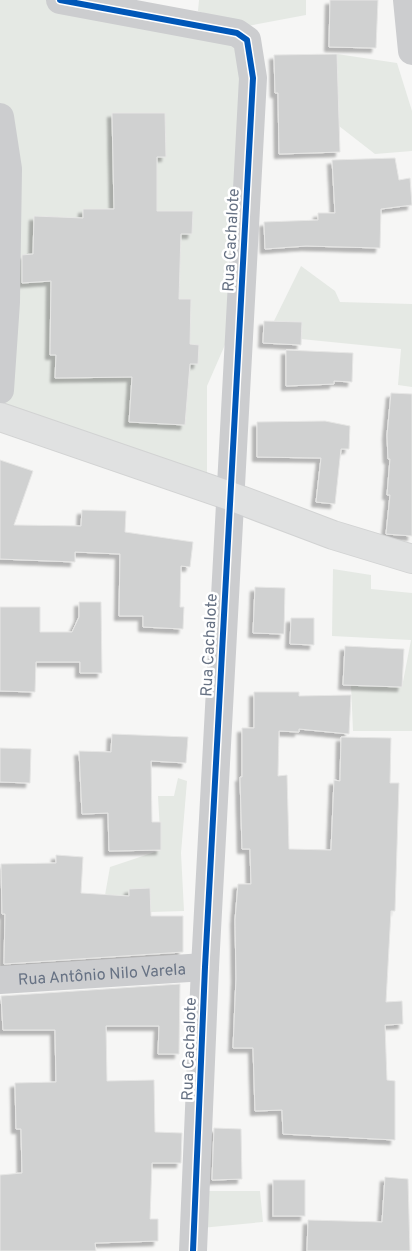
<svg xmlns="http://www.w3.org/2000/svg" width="412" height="1251" viewBox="0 0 412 1251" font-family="Overpass,sans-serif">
  <defs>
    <filter id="shadow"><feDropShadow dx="-4.5" dy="4.5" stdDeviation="1" flood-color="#0004"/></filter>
  </defs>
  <rect width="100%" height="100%" fill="#f6f6f5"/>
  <g fill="#e5e9e4">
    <polygon points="0,0 91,0 239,45 245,97 231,331 207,386 207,482 5,411 0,202"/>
    <polygon points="199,0 306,0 306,15 242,27 198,11"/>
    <polygon points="337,54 397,63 412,111 412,151 375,154 339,126"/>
    <polygon points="301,266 335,291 340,302 412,304 412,387 398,385 401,349 301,339 302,322 274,321"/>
    <polygon points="333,569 371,575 371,589 412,593 412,731 353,731 351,685 402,687 411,640 332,636"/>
    <polygon points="178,778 187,781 181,853 184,911 151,912 150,888 129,889 130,913 105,895 110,867 161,850 158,796 174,796"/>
    <polygon points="204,1191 260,1191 263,1222 201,1228"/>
  </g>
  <g fill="#d0d1d1" stroke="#e6e6e5" filter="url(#shadow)">
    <polygon points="330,0 378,0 376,48 329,47"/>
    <polygon points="337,54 340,152 279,154 278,93 275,93 274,55"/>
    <polygon points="112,113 165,113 166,157 157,157 157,211 193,211 192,234 181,234 179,299 191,299 190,344 199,345 198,364 190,364 185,425 129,422 132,377 55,378 56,355 50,355 51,281 22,283 22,255 33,254 34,216 83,218 83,209 114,209"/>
    <polygon points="395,158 399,180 410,178 412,205 381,209 380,248 306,246 265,249 264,222 318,220 318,213 335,213 332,160"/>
    <polygon points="264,321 302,322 301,345 263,343"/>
    <polygon points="286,350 353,353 352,382 334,381 334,384 286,386"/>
    <polygon points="391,393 412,394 412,536 386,534 390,495 387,495 390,459 388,459 387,435"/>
    <polygon points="325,421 350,426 349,449 341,449 335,504 316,502 321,458 257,457 257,422"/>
    <polygon points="0,460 33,471 14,525 81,526 82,510 126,511 125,532 193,542 190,567 181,566 180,607 184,607 183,629 143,627 143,616 119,616 120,554 75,552 75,562 0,559"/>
    <polygon points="255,587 285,588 284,634 253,633"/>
    <polygon points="79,602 101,602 102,673 80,673 80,662 36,662 35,692 0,691 0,607 40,607 40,632 72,632 79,617"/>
    <polygon points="291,618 314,618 314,645 290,644"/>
    <polygon points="345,646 404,649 402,687 343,685"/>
    <polygon points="254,692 299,692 299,696 351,695 349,734 299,729 299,732 279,731 278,776 287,775 289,849 331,850 334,780 340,781 341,737 391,738 390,783 399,783 395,911 391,911 386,1002 402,1001 403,1024 385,1025 387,1080 395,1081 395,1140 283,1134 282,1110 255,1111 253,1048 233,1048 236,978 235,920 238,884 251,884 250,849 242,849 240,777 242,777 242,728 254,728"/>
    <polygon points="112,734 188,737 186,763 151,761 152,822 161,822 161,850 109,851 108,813 82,814 79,751 111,752"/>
    <polygon points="0,748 31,749 30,783 0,782"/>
    <polygon points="56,855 83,857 81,893 129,896 129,889 150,888 151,916 183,916 183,952 4,964 5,914 2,914 1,864 56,863"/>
    <polygon points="180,984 179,1054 158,1054 159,1026 106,1026 107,1081 154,1080 155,1132 182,1133 181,1163 152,1163 150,1219 158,1219 158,1241 95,1243 96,1251 0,1251 0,1175 22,1173 21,1129 16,1129 15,1083 56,1082 55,1030 3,1030 1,996"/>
    <polygon points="214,1128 241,1129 242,1179 212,1180"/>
    <polygon points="385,1177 408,1179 410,1251 307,1251 308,1220 382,1222"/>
    <rect x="273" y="1180" width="32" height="36"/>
  </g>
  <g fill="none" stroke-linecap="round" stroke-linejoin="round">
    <defs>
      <polyline id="major" points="0,417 230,496 333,535 412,559"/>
    </defs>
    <use href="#major" stroke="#d2d3d3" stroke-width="30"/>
    <g stroke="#cccdcf" stroke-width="28">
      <polyline points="60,0 237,33 247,40 253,78 205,967 193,1251"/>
      <polyline points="407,0 412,51"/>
      <polyline points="0,117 8,169 6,302 0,390"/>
      <path id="s1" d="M0,980L205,967"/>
    </g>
    <use href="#major" stroke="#e0e1e1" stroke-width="28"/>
    <defs>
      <polyline id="cycleway" points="60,0 237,33 247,40 253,78 205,967 193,1251"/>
    </defs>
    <use href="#cycleway" stroke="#fff" stroke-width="9"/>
    <use href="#cycleway" stroke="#0057b8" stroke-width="6"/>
  </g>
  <g text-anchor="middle" stroke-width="5" stroke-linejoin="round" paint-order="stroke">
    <g font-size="16" fill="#677284" stroke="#fff">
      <text transform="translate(230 240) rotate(-87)" y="6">Rua Cachalote</text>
      <text transform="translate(208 645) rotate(-87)" y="6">Rua Cachalote</text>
      <text dy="6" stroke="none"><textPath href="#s1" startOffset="102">Rua Antônio Nilo Varela</textPath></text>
      <text transform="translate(188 1049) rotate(-88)" y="6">Rua Cachalote</text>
    </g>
  </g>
</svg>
